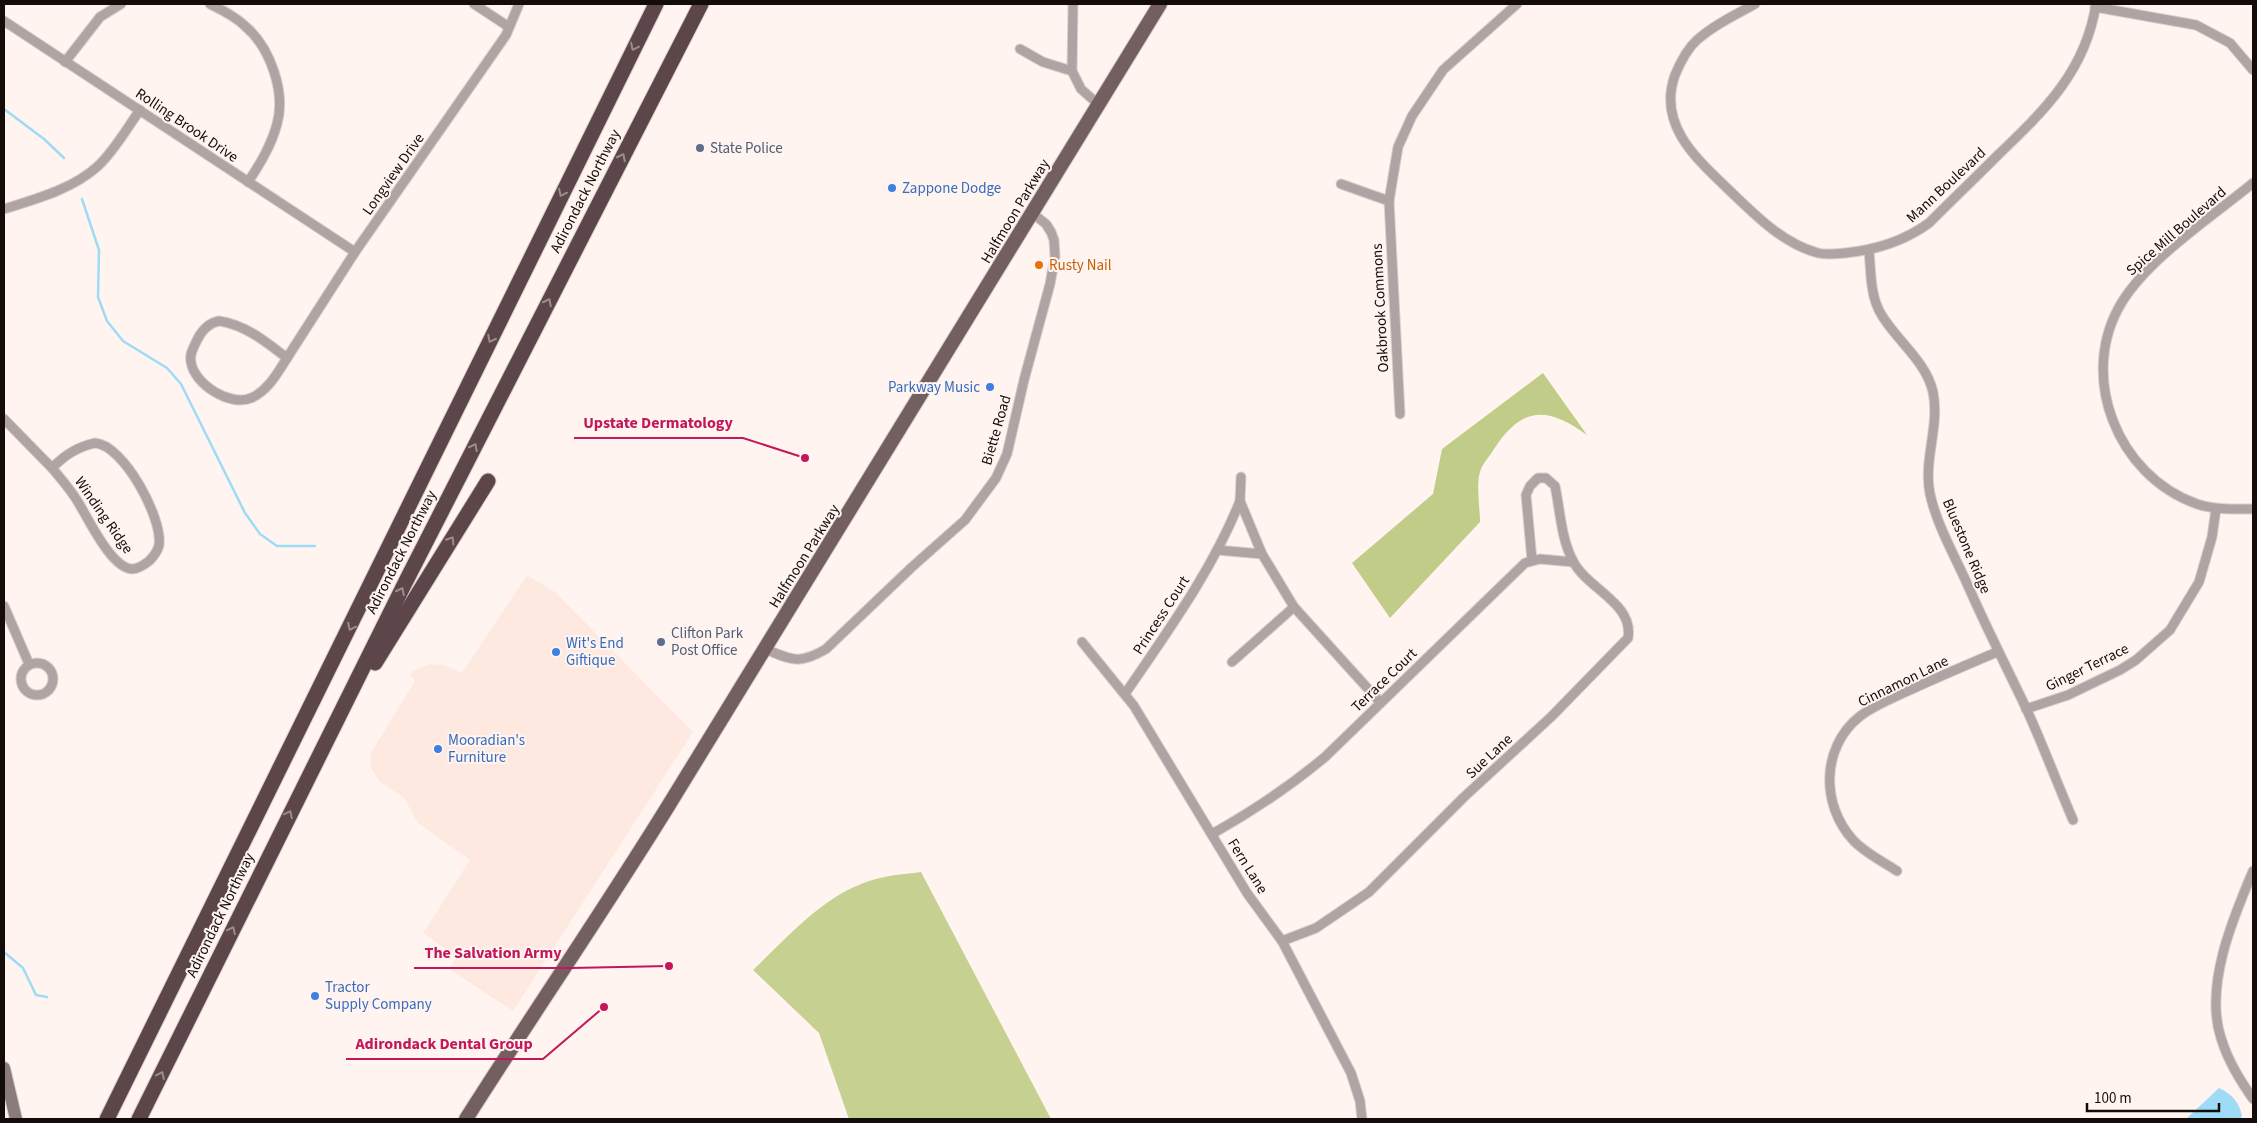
<svg xmlns="http://www.w3.org/2000/svg" width="2257" height="1123" viewBox="0 0 2257 1123" font-family="'Source Sans 3',sans-serif">
  <rect width="100%" height="100%" fill="#fff4f0"/>
  <polygon fill="#fee9e1" points="527,575 555,592 693,732 513,1011 449,969 456,957 423,933 470,860 418,823 404,798 379,781 371,768 370,754 415,681 410,675 413,671 429,664 444,665 462,673"/>
  <path fill="#c6d191" d="M921,872L1051,1119H849L819,1033L753,970C789,936 826,892 876,879C890,875 906,874 921,872Z"/>
  <path fill="#c1cc88" d="M1543,373L1587,435C1547,406 1522,406 1494,449C1490,456 1482,464 1480,472C1476,484 1480,509 1480,522L1390,618L1352,563L1433,494L1442,449Z"/>
  <path fill="#9edbf6" d="M2219,1088C2232,1094 2239,1102 2242,1116L2240,1119H2186Z"/>
  <g fill="none" stroke-linecap="round" stroke-linejoin="round">
    <g stroke="#9edbf6" stroke-width="2.5">
      <polyline points="4,109 44,139 64,158"/>
      <polyline points="82,199 99,250 98,297 107,321 123,341 167,368 181,384 245,513 260,534 277,546 315,546"/>
      <polyline points="4,952 23,968 36,995 47,997"/>
    </g>
    <defs>
      <g id="street">
        <path d="M210,4C222,10 235,16 245,26C270,47 286,92 277,124C271,146 260,164 248,182"/>
        <polyline points="474,4 509,27"/>
        <polyline points="1073,4 1072,71 1081,89 1099,105"/>
        <path d="M1755,4C1735,15 1714,25 1697,40C1687,49 1680,63 1675,75C1657,125 1697,159 1729,190C1755,215 1782,243 1818,253C1826,255 1836,254 1845,253C1876,250 1903,242 1929,223C1952,200 1976,177 1999,154C2045,110 2086,70 2096,4"/>
        <polyline points="2095,7 2196,25 2230,43 2253,70"/>
        <polyline points="4,21 355,252"/>
        <polyline points="1020,49 1043,62 1072,71"/>
        <polyline points="65,62 100,17 121,4"/>
        <path d="M2253,183C2213,216 2149,258 2122,302C2077,375 2117,476 2197,504C2215,510 2234,509 2253,509"/>
        <polyline points="1341,184 1389,201"/>
        <path d="M4,209C36,199 73,189 98,166C115,150 127,128 140,110"/>
        <path d="M1869,251C1871,271 1870,296 1881,314C1896,340 1926,361 1933,392C1940,426 1923,460 1930,494C1937,526 1956,558 1969,588C1987,629 2007,668 2026,708C2043,745 2057,783 2073,820"/>
        <path d="M219,321C246,325 266,342 287,358C278,372 268,391 251,398C230,407 194,384 191,362C189,354 194,347 197,340C202,330 208,323 219,321Z"/>
        <polyline points="287,358 355,252 506,35 519,4"/>
        <polyline points="1400,414 1389,201 1398,147 1412,116 1443,70 1517,4"/>
        <polyline points="4,419 52,468"/>
        <path d="M95,443C124,445 163,519 159,545C158,550 153,557 149,561C144,565 138,569 132,569C111,568 88,518 78,502C71,490 61,479 52,468C65,455 77,447 95,443Z"/>
        <polyline points="1241,477 1240,501 1262,554 1294,607 1380,702"/>
        <polyline points="1217,550 1262,554"/>
        <polyline points="4,606 29,664"/>
        <polyline points="1082,642 1134,706 1247,893 1282,941 1351,1073 1360,1101 1362,1119"/>
        <path d="M765,649C792,660 799,665 826,649L912,567L965,520L996,478L1007,454L1024,380L1050,284L1055,256L1054,240L1051,232L1046,224L1032,213"/>
        <polyline points="1232,662 1294,607"/>
        <circle cx="37" cy="679" r="16"/>
        <path d="M1125,694C1167,632 1212,571 1240,501"/>
        <polyline points="2026,709 2068,695 2120,670 2136,660 2170,630 2199,582 2212,537 2216,509"/>
        <path d="M1212,834C1253,811 1289,787 1325,757L1525,563L1540,559L1573,562"/>
        <path d="M1897,871C1882,861 1865,853 1853,840C1821,805 1821,748 1859,717C1870,708 1886,701 1899,695C1931,680 1964,666 1997,652"/>
        <path d="M2253,871C2233,918 2204,986 2221,1038C2228,1061 2240,1080 2253,1099"/>
        <path d="M1282,941L1316,928L1369,892L1464,797L1552,716L1628,638C1634,603 1587,589 1573,561C1561,539 1560,509 1555,486L1546,478H1538L1530,486L1526,495L1532,560"/>
      </g>
      <polyline id="secondary" points="4,1068 16,1119"/>
      <path id="primary" d="M466,1119C532,1015 602,913 667,808L1160,4"/>
      <g id="highway">
        <polyline points="375,663 488,481"/>
        <polyline points="107,1119 656,4"/>
        <polyline points="139,1119 406,581 701,4"/>
      </g>
    </defs>
    <use href="#street" stroke="#d9cfcb" stroke-width="11"/>
    <use href="#secondary" stroke="#d9cfcb" stroke-width="14"/>
    <use href="#primary" stroke="#d9cfcb" stroke-width="16"/>
    <use href="#highway" stroke="#d9cfcb" stroke-width="17"/>
    <use href="#street" stroke="#afa3a4" stroke-width="9"/>
    <use href="#secondary" stroke="#8c7b7c" stroke-width="12"/>
    <use href="#primary" stroke="#735e60" stroke-width="14"/>
    <use href="#highway" stroke="#5d4649" stroke-width="15"/>
  </g>
  <defs><path id="oneway-chevron" d="M-2-3.5L2.5 0L-2 3.5" fill="none" stroke-width="1.6" stroke-linecap="round" stroke-linejoin="round" transform="scale(1.25)"/></defs>
  <g stroke="#9e8c8c">
    <use href="#oneway-chevron" transform="translate(634 47) rotate(116)"/>
    <use href="#oneway-chevron" transform="translate(622 157) rotate(-63)"/>
    <use href="#oneway-chevron" transform="translate(562 193) rotate(116)"/>
    <use href="#oneway-chevron" transform="translate(548 302) rotate(-63)"/>
    <use href="#oneway-chevron" transform="translate(491 339) rotate(117)"/>
    <use href="#oneway-chevron" transform="translate(474 447) rotate(-63)"/>
    <use href="#oneway-chevron" transform="translate(451 540) rotate(-58)"/>
    <use href="#oneway-chevron" transform="translate(401 591) rotate(-63)"/>
    <use href="#oneway-chevron" transform="translate(351 627) rotate(116)"/>
    <use href="#oneway-chevron" transform="translate(289 814) rotate(-64)"/>
    <use href="#oneway-chevron" transform="translate(232 930) rotate(-64)"/>
    <use href="#oneway-chevron" transform="translate(161 1075) rotate(-64)"/>
  </g>
  <g fill="#5c6f8a" stroke="#fff4f0" stroke-width="2">
    <circle cx="700" cy="148" r="5"/>
    <circle cx="661" cy="642" r="5"/>
  </g>
  <g fill="#3f7fe0" stroke="#fff4f0" stroke-width="2">
    <circle cx="892" cy="188" r="5"/>
    <circle cx="990" cy="387" r="5"/>
    <circle cx="556" cy="652" r="5"/>
    <circle cx="438" cy="749" r="5"/>
    <circle cx="315" cy="996" r="5"/>
  </g>
  <circle fill="#e8710a" stroke="#fff4f0" stroke-width="2" cx="1039" cy="265" r="5"/>
  <g text-anchor="middle" stroke-width="4" stroke-linejoin="round" paint-order="stroke">
    <g font-size="15" fill="#140c08" stroke="#fff4f0">
      <text transform="translate(187 125) rotate(34)" y="5">Rolling Brook Drive</text>
      <text transform="translate(393 174) rotate(-55)" y="5">Longview Drive</text>
      <text transform="translate(1946 185) rotate(-43)" y="5">Mann Boulevard</text>
      <text transform="translate(585 191) rotate(-63)" y="5">Adirondack Northway</text>
      <text transform="translate(1015 211) rotate(-59)" y="5">Halfmoon Parkway</text>
      <text transform="translate(2176 231) rotate(-41)" y="5">Spice Mill Boulevard</text>
      <text transform="translate(1380 308) rotate(-93)" y="5">Oakbrook Commons</text>
      <text transform="translate(996 430) rotate(-74)" y="5">Biette Road</text>
      <text transform="translate(104 515) rotate(55)" y="5">Winding Ridge</text>
      <text transform="translate(1967 546) rotate(67)" y="5">Bluestone Ridge</text>
      <text transform="translate(401 552) rotate(-63)" y="5">Adirondack Northway</text>
      <text transform="translate(804 556) rotate(-58)" y="5">Halfmoon Parkway</text>
      <text transform="translate(1161 615) rotate(-57)" y="5">Princess Court</text>
      <text transform="translate(2087 667) rotate(-26)" y="5">Ginger Terrace</text>
      <text transform="translate(1384 680) rotate(-44)" y="5">Terrace Court</text>
      <text transform="translate(1903 681) rotate(-26)" y="5">Cinnamon Lane</text>
      <text transform="translate(1489 756) rotate(-43)" y="5">Sue Lane</text>
      <text transform="translate(1248 866) rotate(58)" y="5">Fern Lane</text>
      <text transform="translate(220 915) rotate(-64)" y="5">Adirondack Northway</text>
    </g>
    <g font-size="15" fill="#4e5e75" stroke="#fff4f0" text-anchor="start">
      <text x="710" y="153">State Police</text>
      <text x="671" y="638">Clifton Park<tspan x="671" dy="17">Post Office</tspan></text>
    </g>
    <g font-size="15" fill="#366cbe" stroke="#fff4f0" text-anchor="start">
      <text x="902" y="193">Zappone Dodge</text>
      <text x="980" y="392" text-anchor="end">Parkway Music</text>
      <text x="566" y="648">Wit's End<tspan x="566" dy="17">Giftique</tspan></text>
      <text x="448" y="745">Mooradian's<tspan x="448" dy="17">Furniture</tspan></text>
      <text x="325" y="992">Tractor<tspan x="325" dy="17">Supply Company</tspan></text>
    </g>
    <g font-size="15" fill="#c56008" stroke="#fff4f0" text-anchor="start">
      <text x="1049" y="270">Rusty Nail</text>
    </g>
  </g>
  <path fill="none" stroke="#c2185b" stroke-width="2" d="M805 458L743 438H574M669 966L571 968H414M604 1007L543 1059H346"/>
  <g fill="#c2185b" stroke="#fff4f0" stroke-width="2">
    <circle cx="805" cy="458" r="5"/>
    <circle cx="669" cy="966" r="5"/>
    <circle cx="604" cy="1007" r="5"/>
  </g>
  <g font-size="16" text-anchor="middle" font-weight="bold" fill="#c2185b" stroke="#fff4f0" stroke-width="4" stroke-linejoin="round" paint-order="stroke">
    <text x="658" y="428">Upstate Dermatology</text>
    <text x="493" y="958">The Salvation Army</text>
    <text x="444" y="1049">Adirondack Dental Group</text>
  </g>
  <rect width="2257" height="1123" fill="none" stroke="#140c08" stroke-width="10"/>
  <path d="M2087 1103v8h132v-8" fill="none" stroke="#140c08" stroke-width="2.5"/>
  <text x="2094" y="1103" font-size="15" fill="#140c08" stroke="#fff4f0" stroke-width="4" paint-order="stroke">100 m</text>
</svg>
